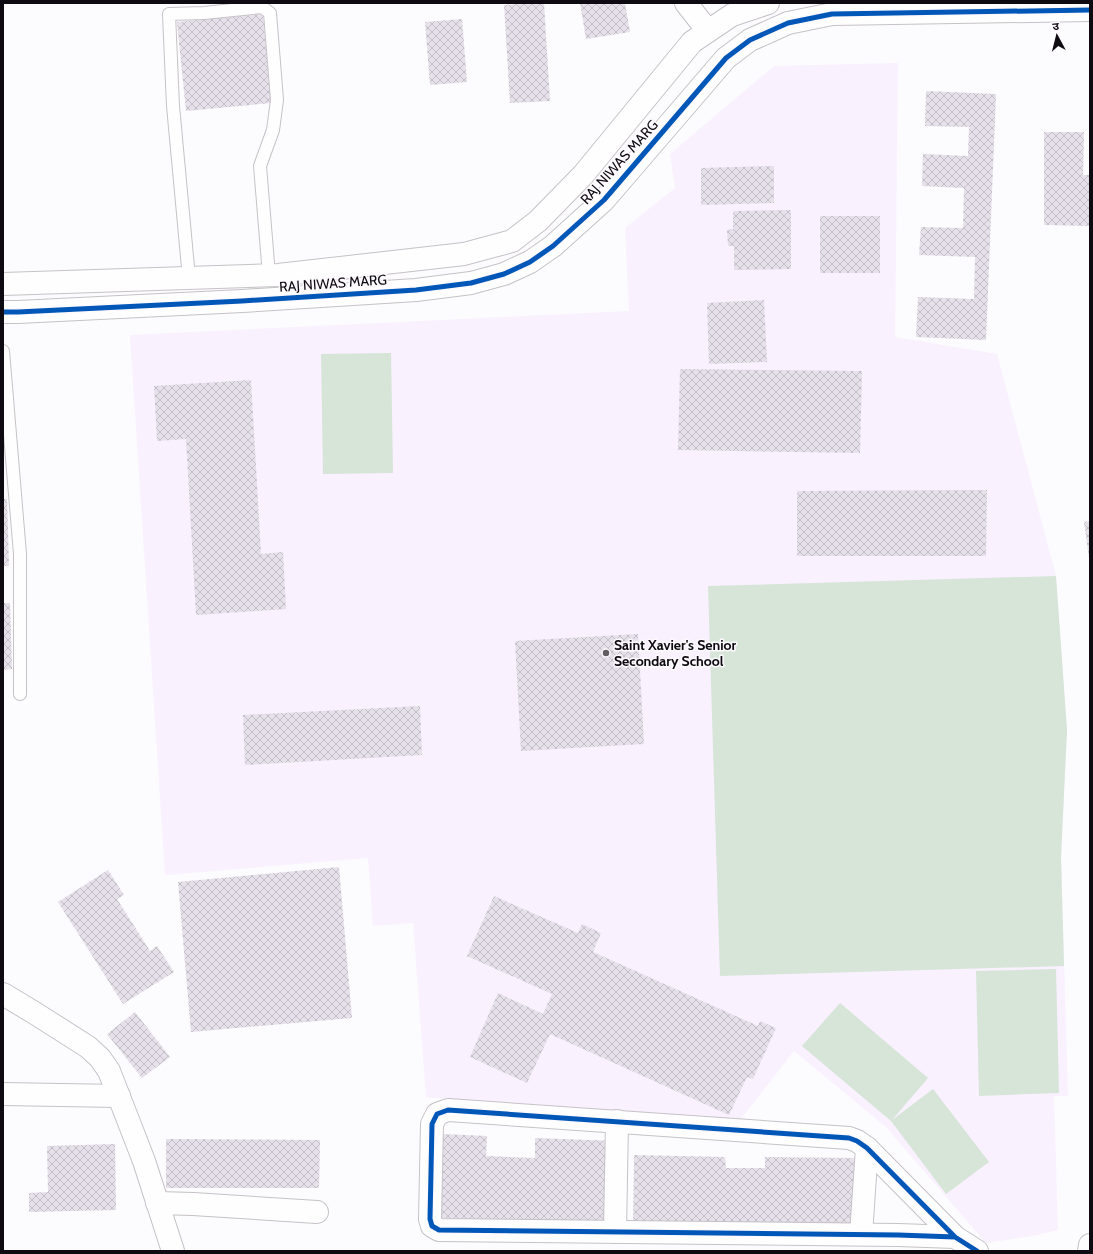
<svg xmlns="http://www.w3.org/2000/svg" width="1093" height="1254" viewBox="0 0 1093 1254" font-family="Cabin,'Noto Sans Devanagari',sans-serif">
  <defs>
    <pattern id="building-cross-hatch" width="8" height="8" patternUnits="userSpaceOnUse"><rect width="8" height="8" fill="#e5e0e9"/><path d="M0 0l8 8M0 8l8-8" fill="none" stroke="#c3bfc7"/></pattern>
  </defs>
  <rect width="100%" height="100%" fill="#fcfbfd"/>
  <polygon fill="#f9f1fe" points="898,63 895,337 997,354 1056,576 1067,730 1061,857 1068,1096 1054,1096 1058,1230 1037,1235 986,1243 886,1127 794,1051 741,1119 426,1097 413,923 373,926 368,858 165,875 130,335 629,311 625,228 675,188 670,154 774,66"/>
  <g fill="#d6e5d8">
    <polygon points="391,353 393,473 323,474 321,354"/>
    <polygon points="1056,576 1067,730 1061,857 1064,966 720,976 708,586"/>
    <polygon points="1056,969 1059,1093 979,1096 976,971"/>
    <polygon points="840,1003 928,1078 892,1120 933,1089 989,1162 946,1194 891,1121 802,1046"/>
  </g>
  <g fill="url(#building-cross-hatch)">
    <polygon points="529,3 544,3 550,101 510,103 504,5"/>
    <polygon points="580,3 625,3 630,32 586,39"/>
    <polygon points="263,14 271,103 186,111 177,22"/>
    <polygon points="462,19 467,82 430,85 425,22"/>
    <polygon points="926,91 996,94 986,340 916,337 918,297 974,299 975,257 919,255 921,227 963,228 964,188 922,186 923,154 968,156 969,127 925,126"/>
    <polygon points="1044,132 1084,132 1083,175 1090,175 1090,226 1044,225"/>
    <polygon points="774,166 774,203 701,205 701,168"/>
    <polygon points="791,210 791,269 734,270 734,246 728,246 727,230 733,229 733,211"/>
    <rect x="820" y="216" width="60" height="57"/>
    <polygon points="764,300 767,362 709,364 707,303"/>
    <polygon points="680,369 862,371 860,453 678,450"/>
    <polygon points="251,380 261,554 283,552 286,609 196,615 186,439 157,441 154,386"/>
    <polygon points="987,490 986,556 797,556 797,491"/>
    <polygon points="3,499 7,499 9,566 3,566"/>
    <polygon points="1090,521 1090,558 1089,558 1084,522"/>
    <polygon points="3,603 10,603 12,669 3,670"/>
    <polygon points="638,634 644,744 521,751 515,641"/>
    <polygon points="420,706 422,755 245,765 243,715"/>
    <polygon points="339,867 352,1018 191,1032 178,882"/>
    <polygon points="108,870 124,895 117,899 150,951 157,946 174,972 123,1004 58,902"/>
    <polygon points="494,896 578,933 582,924 601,933 593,952 758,1026 760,1021 776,1028 753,1079 747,1077 729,1115 550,1034 527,1083 470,1057 498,993 543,1014 552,994 467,956"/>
    <polygon points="135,1012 170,1057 142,1078 107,1034"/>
    <polygon points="442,1134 487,1136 486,1156 535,1158 535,1138 616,1141 613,1225 439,1218"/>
    <polygon points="166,1139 320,1140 319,1188 166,1188"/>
    <polygon points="115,1144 116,1210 29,1212 29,1193 48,1192 47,1146"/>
    <polygon points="634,1155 725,1157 726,1168 765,1168 765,1157 856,1158 854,1230 633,1227"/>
  </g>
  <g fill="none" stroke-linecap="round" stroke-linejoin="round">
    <defs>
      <g id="lane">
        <polyline points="189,278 173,106 169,14 204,13 262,7 270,13 277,100 273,130 260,166 269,275"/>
        <polyline points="3,351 20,554 20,694"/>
      </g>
      <g id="street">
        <polyline points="686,3 708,31"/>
        <polyline points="3,994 33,1012 88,1047 100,1058 109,1071 144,1161 173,1251"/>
        <polyline points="3,1094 119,1096"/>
        <polyline points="157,1203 193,1204 317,1212"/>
        <polyline points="615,1232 617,1121"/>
        <polyline points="861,1234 867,1148"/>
        <polyline points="955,1237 898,1235 439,1230 432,1226 430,1219 432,1124 437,1114 448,1110 849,1138 857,1141 867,1148 955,1237 977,1251"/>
      </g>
      <g id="secondary">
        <polyline points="3,284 278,275 464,254 512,241 538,221 583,175 692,42 732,15 768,3"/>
        <polyline points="3,312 18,312 242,301 416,290 471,283 504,274 530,262 553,246 604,200 726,58 750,40 788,23 832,14 1090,10"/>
        <polyline points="1089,1251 1090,1245"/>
      </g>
    </defs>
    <use href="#lane" stroke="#c6c2c7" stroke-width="14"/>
    <use href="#street" stroke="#c6c2c7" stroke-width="24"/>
    <use href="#secondary" stroke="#c6c2c7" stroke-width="24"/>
    <use href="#lane" stroke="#fffeff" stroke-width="12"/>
    <use href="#street" stroke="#fffeff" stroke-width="22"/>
    <use href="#secondary" stroke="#fffeff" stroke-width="22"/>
    <defs>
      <g id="cycleway">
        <polyline points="3,312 18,312 242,301 416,290 471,283 504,274 530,262 553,246 604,200 726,58 750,40 788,23 832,14 1090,10"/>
        <polyline points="955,1237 898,1235 439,1230 432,1226 430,1219 432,1124 437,1114 448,1110 849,1138 857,1141 867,1148 955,1237 977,1251"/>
      </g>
    </defs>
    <use href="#cycleway" stroke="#fdfafe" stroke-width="8"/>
    <use href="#cycleway" stroke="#0057b8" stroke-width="5"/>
  </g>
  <circle fill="#615e64" stroke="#fdfafe" stroke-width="1.5" cx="606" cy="653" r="4"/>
  <g text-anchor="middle" stroke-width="3" stroke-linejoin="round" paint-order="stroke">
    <g font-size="14" fill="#0e0a11" stroke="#fdfafe">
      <text transform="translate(619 162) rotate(-48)" y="5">RAJ NIWAS MARG</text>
      <text transform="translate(333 283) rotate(-4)" y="5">RAJ NIWAS MARG</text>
    </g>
    <g font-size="14" font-weight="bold" fill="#0e0a11" stroke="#fdfafe" text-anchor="start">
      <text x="614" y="650">Saint Xavier's Senior<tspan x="614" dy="16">Secondary School</tspan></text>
    </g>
  </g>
  <rect width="1093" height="1254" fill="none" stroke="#0e0a11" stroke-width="8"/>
  <g transform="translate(1057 36) rotate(353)" stroke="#fdfafe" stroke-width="3" paint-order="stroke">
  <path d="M0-3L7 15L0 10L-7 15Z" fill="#0e0a11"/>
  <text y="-6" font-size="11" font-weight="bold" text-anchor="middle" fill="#0e0a11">उ</text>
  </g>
</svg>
